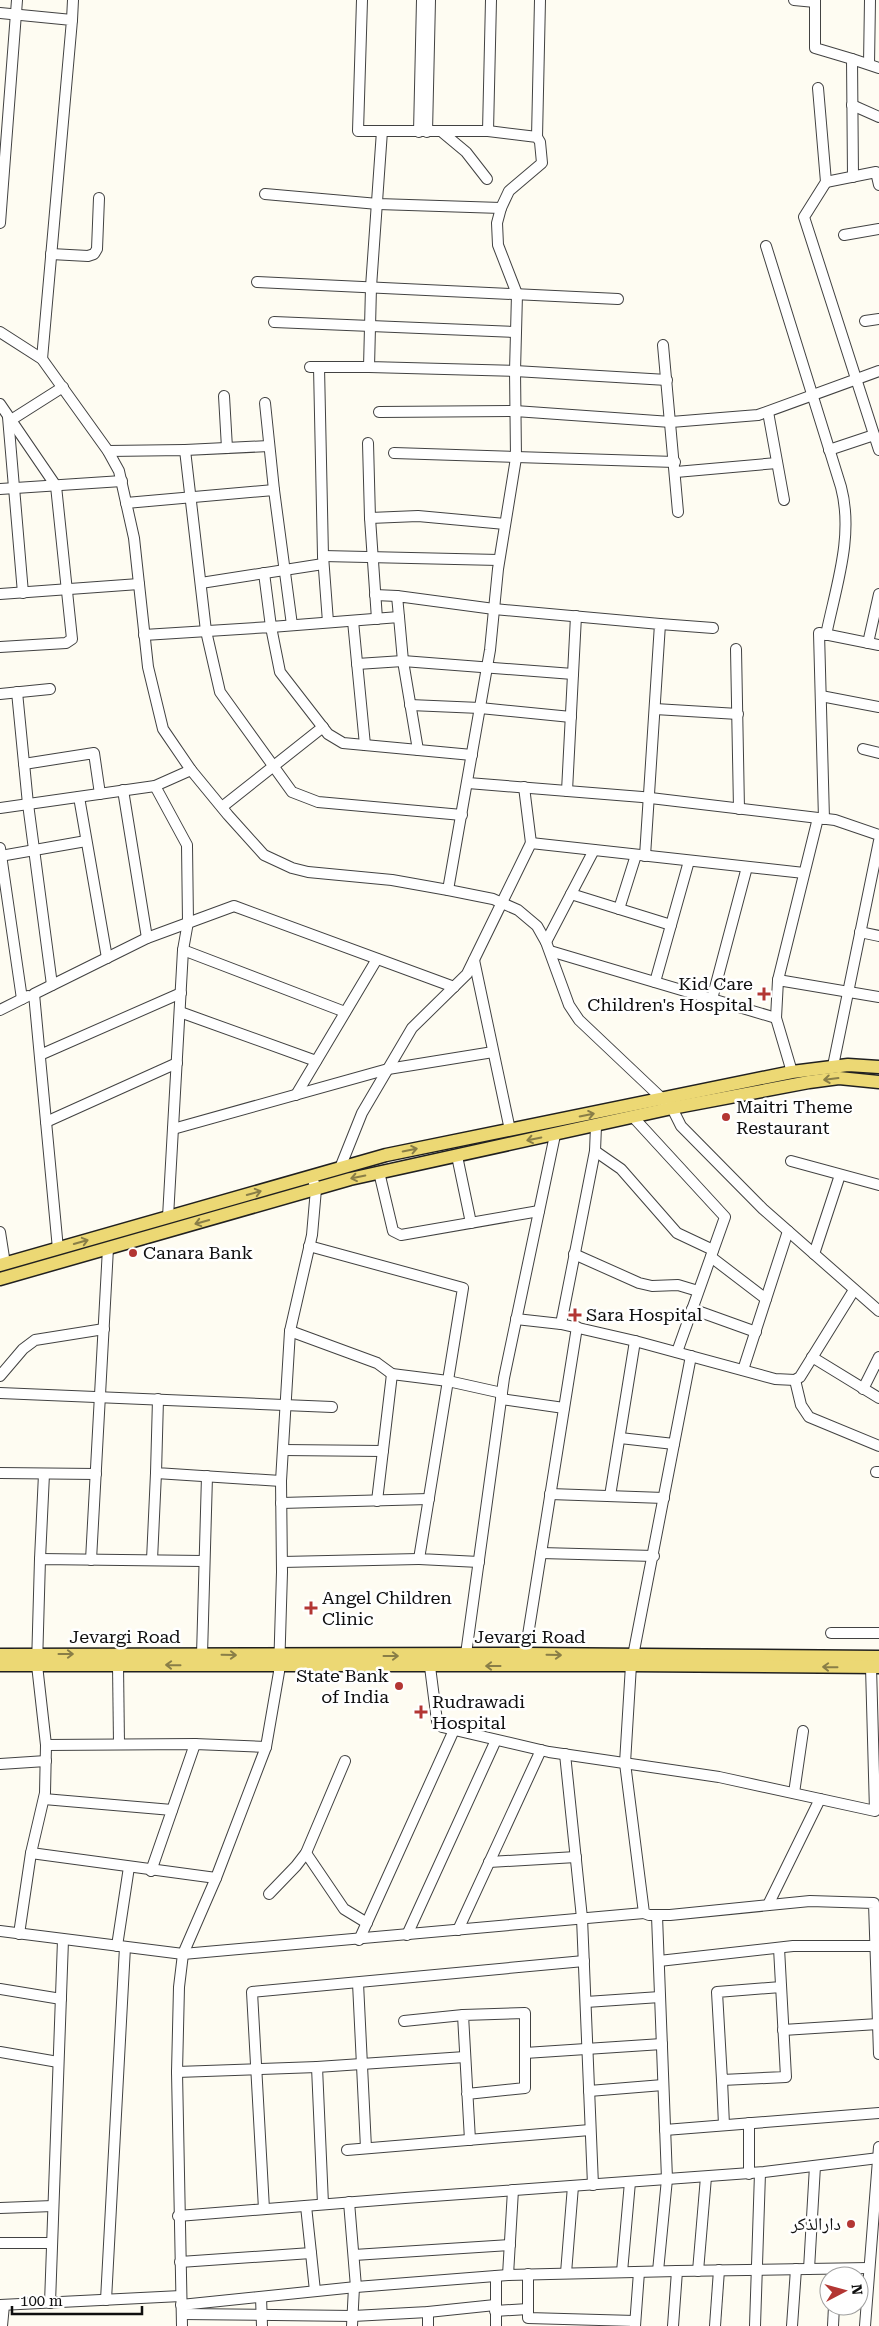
<svg xmlns="http://www.w3.org/2000/svg" width="879" height="2326" viewBox="0 0 879 2326" font-family="'Roboto Serif','Noto Naskh Arabic',serif">
  <rect width="100%" height="100%" fill="#fefcf2"/>
  <g fill="none" stroke-linecap="round" stroke-linejoin="round">
    <defs>
      <g id="minor">
        <polyline points="362,0 358,131 488,131 491,0"/>
        <polyline points="794,0 815,2"/>
        <polyline points="815,0 815,48 852,59"/>
        <polyline points="0,13 72,20 42,359"/>
        <polyline points="72,20 73,0"/>
        <polyline points="869,64 870,0"/>
        <polyline points="818,88 826,182 804,217 879,450"/>
        <polyline points="852,105 879,117"/>
        <polyline points="382,131 371,287 369,367 515,371 667,380"/>
        <polyline points="419,132 422,0"/>
        <polyline points="427,132 430,0"/>
        <polyline points="442,132 466,152 487,179"/>
        <polyline points="537,137 540,0"/>
        <polyline points="853,177 852,59 879,68"/>
        <polyline points="826,182 876,172 879,185"/>
        <polyline points="265,194 378,204 501,208"/>
        <polyline points="0,223 17,0"/>
        <polyline points="844,235 879,229"/>
        <path d="M766,246L841,487C854,536 836,586 826,635"/>
        <polyline points="51,254 88,256 94,254 97,249 99,198"/>
        <polyline points="257,282 618,299"/>
        <polyline points="865,321 879,319"/>
        <polyline points="274,322 515,332"/>
        <polyline points="0,332 42,359 108,451 119,471 134,538 148,667 163,729 191,770 228,815 264,855 292,868 308,872 392,880 448,890 493,899 518,910 537,926 546,942 569,1005 579,1020 672,1108 681,1126 763,1209 879,1311"/>
        <polyline points="663,345 678,512"/>
        <polyline points="310,367 369,367"/>
        <polyline points="319,367 323,556 328,622"/>
        <polyline points="224,396 227,448"/>
        <polyline points="265,403 274,490"/>
        <polyline points="0,404 56,486 72,639 66,643 0,647"/>
        <polyline points="379,412 515,411 671,422 758,415 879,371"/>
        <polyline points="768,412 784,500"/>
        <polyline points="8,417 23,593"/>
        <polyline points="11,420 63,387"/>
        <polyline points="368,443 370,518 377,619"/>
        <polyline points="185,450 269,446"/>
        <polyline points="829,450 874,435"/>
        <polyline points="108,451 185,450 206,631 220,692 292,792 318,802 462,815"/>
        <polyline points="394,453 675,462"/>
        <polyline points="676,472 777,463"/>
        <polyline points="0,489 122,481"/>
        <polyline points="126,503 274,490 292,625"/>
        <polyline points="370,518 418,516 505,524"/>
        <polyline points="323,556 499,560"/>
        <polyline points="264,573 271,627 399,617 403,661 418,750"/>
        <polyline points="201,583 323,564"/>
        <polyline points="0,594 139,584"/>
        <polyline points="375,595 397,596"/>
        <polyline points="399,617 397,596 494,609 660,624 645,856"/>
        <polyline points="353,621 365,745"/>
        <polyline points="660,624 713,628"/>
        <polyline points="144,635 271,627 280,672 328,734 343,743 472,755"/>
        <polyline points="868,643 879,594"/>
        <polyline points="736,649 739,809"/>
        <polyline points="357,664 403,661 573,674"/>
        <polyline points="17,692 28,804 52,985"/>
        <polyline points="0,694 50,689"/>
        <polyline points="821,696 879,707"/>
        <polyline points="410,705 480,708 571,717"/>
        <polyline points="655,709 738,714"/>
        <polyline points="863,749 879,753"/>
        <polyline points="24,764 94,753 100,794"/>
        <polyline points="468,783 642,797 835,820 879,835"/>
        <polyline points="155,786 187,845 188,922 183,950 168,1217"/>
        <polyline points="524,787 531,843"/>
        <polyline points="123,790 147,938"/>
        <polyline points="567,791 576,616"/>
        <polyline points="79,797 107,958"/>
        <polyline points="222,807 323,727"/>
        <polyline points="0,808 155,786 191,770"/>
        <polyline points="824,819 819,633 879,645"/>
        <polyline points="0,848 22,999"/>
        <polyline points="0,856 86,841"/>
        <polyline points="448,890 490,650 498,569 516,458 515,371 517,294 498,245 497,223 501,208 509,191 542,163 540,142 537,137 488,131"/>
        <polyline points="571,894 671,925"/>
        <polyline points="619,909 636,855"/>
        <polyline points="860,932 879,936"/>
        <polyline points="546,942 594,850"/>
        <polyline points="183,950 345,1012"/>
        <polyline points="550,951 776,1018"/>
        <polyline points="474,960 510,1130"/>
        <polyline points="778,980 818,818"/>
        <polyline points="655,982 689,861"/>
        <polyline points="712,999 747,867"/>
        <polyline points="0,1010 28,996"/>
        <polyline points="180,1012 316,1061"/>
        <polyline points="40,1055 181,993"/>
        <polyline points="833,1066 879,841"/>
        <polyline points="792,1072 776,1018 778,980 879,997"/>
        <polyline points="296,1095 377,959"/>
        <polyline points="634,1118 725,1217 677,1352"/>
        <polyline points="46,1122 177,1063"/>
        <polyline points="596,1126 595,1151 561,1324 635,1341 775,1379 795,1380 800,1377 854,1290"/>
        <polyline points="173,1129 388,1069 493,1052"/>
        <polyline points="595,1151 621,1169 677,1233 713,1250"/>
        <polyline points="457,1156 471,1223"/>
        <polyline points="791,1161 879,1185"/>
        <polyline points="340,1168 362,1113 412,1028 467,974 531,843 804,873"/>
        <polyline points="379,1172 393,1231 401,1235 539,1211"/>
        <polyline points="0,1232 5,1264"/>
        <polyline points="309,1246 463,1288 419,1559 479,1562"/>
        <polyline points="58,1249 34,994 147,938 234,906 454,987"/>
        <polyline points="574,1254 639,1283 652,1286 678,1285 698,1291"/>
        <polyline points="814,1254 840,1175"/>
        <polyline points="711,1257 766,1299"/>
        <polyline points="692,1309 756,1332"/>
        <polyline points="516,1319 561,1324"/>
        <polyline points="290,1331 377,1363 392,1374"/>
        <polyline points="812,1357 879,1398"/>
        <polyline points="743,1370 788,1231"/>
        <polyline points="0,1376 23,1349 35,1340 104,1329"/>
        <polyline points="795,1380 801,1405 809,1417 879,1446"/>
        <polyline points="863,1389 879,1357"/>
        <polyline points="0,1393 332,1407"/>
        <polyline points="158,1399 156,1473 281,1481"/>
        <polyline points="501,1399 564,1408"/>
        <polyline points="620,1438 674,1444"/>
        <polyline points="283,1450 383,1451"/>
        <polyline points="876,1472 879,1472"/>
        <polyline points="0,1473 96,1474"/>
        <polyline points="550,1494 664,1498"/>
        <polyline points="610,1496 635,1341"/>
        <polyline points="377,1501 392,1374 448,1381 502,1393"/>
        <polyline points="281,1503 429,1499"/>
        <polyline points="541,1553 654,1556"/>
        <polyline points="40,1559 44,1474"/>
        <polyline points="91,1560 108,1248"/>
        <polyline points="152,1560 156,1473"/>
        <polyline points="203,1561 40,1559 37,1665 46,1745 45,1793 31,1853 216,1878"/>
        <polyline points="282,1562 419,1559"/>
        <polyline points="831,1633 879,1633"/>
        <polyline points="466,1654 504,1378 555,1135"/>
        <polyline points="525,1654 577,1327"/>
        <polyline points="202,1655 207,1476"/>
        <polyline points="633,1656 691,1356"/>
        <polyline points="429,1659 437,1721 442,1727 549,1752 719,1777 875,1811 871,1667"/>
        <polyline points="118,1665 119,1744"/>
        <polyline points="631,1665 625,1763 644,1913 649,1915 670,1915 810,1901 874,1903 879,2054"/>
        <polyline points="46,1745 195,1744 266,1747"/>
        <polyline points="565,1754 582,1918 593,2185"/>
        <polyline points="0,1764 46,1761"/>
        <polyline points="794,1793 803,1731"/>
        <polyline points="44,1799 172,1810"/>
        <polyline points="306,1853 344,1909 367,1923"/>
        <polyline points="489,1862 576,1857"/>
        <polyline points="151,1871 195,1744"/>
        <polyline points="269,1894 296,1866 306,1853 345,1761"/>
        <polyline points="768,1905 820,1799"/>
        <polyline points="657,1916 667,2179 658,2271"/>
        <polyline points="458,1930 541,1750"/>
        <polyline points="0,1931 183,1954 644,1913"/>
        <polyline points="19,1934 31,1853"/>
        <polyline points="407,1935 496,1740"/>
        <polyline points="359,1940 454,1730"/>
        <polyline points="117,1946 129,1867"/>
        <polyline points="779,1948 786,2077 722,2080 717,1992 781,1987"/>
        <polyline points="659,1961 793,1946 875,1946"/>
        <polyline points="358,1983 366,2148"/>
        <polyline points="0,1989 61,1999"/>
        <polyline points="586,2002 660,1997"/>
        <polyline points="404,2021 463,2015"/>
        <polyline points="783,2030 878,2024"/>
        <polyline points="0,2052 58,2062"/>
        <polyline points="525,2053 662,2044"/>
        <polyline points="177,2072 317,2067"/>
        <polyline points="722,2080 724,2125"/>
        <polyline points="589,2091 663,2085"/>
        <polyline points="467,2094 525,2088 525,2013 463,2015 470,2140"/>
        <polyline points="665,2130 879,2113"/>
        <polyline points="347,2150 590,2130"/>
        <polyline points="749,2174 749,2123"/>
        <polyline points="513,2190 508,2275 677,2271"/>
        <polyline points="349,2202 356,2287"/>
        <polyline points="323,2204 317,2067 465,2057"/>
        <polyline points="0,2208 53,2206"/>
        <polyline points="264,2209 252,1992 584,1961"/>
        <polyline points="178,2216 405,2198 764,2172 879,2158"/>
        <polyline points="0,2243 52,2243"/>
        <polyline points="311,2253 315,2291"/>
        <polyline points="354,2255 510,2245"/>
        <polyline points="180,2262 311,2253 306,2206"/>
        <polyline points="809,2269 815,2166"/>
        <polyline points="698,2271 706,2177"/>
        <polyline points="622,2272 630,2182"/>
        <polyline points="566,2273 573,2186"/>
        <polyline points="528,2274 528,2318 635,2321"/>
        <polyline points="261,2297 262,2326"/>
        <polyline points="106,2300 125,1947"/>
        <polyline points="50,2303 63,1940"/>
        <polyline points="0,2305 181,2296"/>
        <polyline points="181,2305 356,2287 508,2275"/>
        <polyline points="495,2311 528,2309"/>
        <polyline points="182,2314 353,2316 428,2312 495,2305"/>
        <polyline points="2,2326 4,2305"/>
        <polyline points="182,2326 177,2072 179,1987 183,1954 216,1878 266,1747 279,1672 282,1572 281,1481 290,1331 312,1235 316,1189 314,1183"/>
        <polyline points="352,2326 354,2287"/>
        <polyline points="428,2326 428,2312"/>
        <polyline points="496,2326 496,2276"/>
        <polyline points="635,2326 639,2272"/>
        <polyline points="673,2326 677,2271 869,2268"/>
        <polyline points="715,2326 719,2270"/>
        <polyline points="755,2326 760,2173"/>
        <polyline points="792,2326 796,2269"/>
        <polyline points="833,2326 834,2306"/>
        <polyline points="865,2326 879,2147"/>
      </g>
      <g id="major">
        <polyline points="0,1265 386,1155 792,1072 848,1065 879,1067"/>
        <polyline points="0,1279 350,1179 672,1108 809,1082 839,1078 879,1082"/>
        <polyline points="0,1655 525,1654 879,1657"/>
        <polyline points="0,1665 631,1665 879,1667"/>
      </g>
    </defs>
    <use href="#minor" stroke="#424242" stroke-width="12"/>
    <use href="#major" stroke="#202020" stroke-width="15"/>
    <use href="#minor" stroke="#fff" stroke-width="10"/>
    <use href="#major" stroke="#ecd874" stroke-width="12"/>
  </g>
  <defs><path id="oneway-shaft" d="M-6 0H5M1.5-3L5.5 0L1.5 3" fill="none" stroke-width="1.6" stroke-linecap="round" stroke-linejoin="round" transform="scale(1.25)"/></defs>
  <g stroke="#897e47">
    <use href="#oneway-shaft" transform="translate(831 1079) rotate(173)"/>
    <use href="#oneway-shaft" transform="translate(587 1115) rotate(-11)"/>
    <use href="#oneway-shaft" transform="translate(534 1139) rotate(168)"/>
    <use href="#oneway-shaft" transform="translate(410 1150) rotate(-11)"/>
    <use href="#oneway-shaft" transform="translate(358 1177) rotate(168)"/>
    <use href="#oneway-shaft" transform="translate(254 1193) rotate(-16)"/>
    <use href="#oneway-shaft" transform="translate(202 1222) rotate(164)"/>
    <use href="#oneway-shaft" transform="translate(81 1242) rotate(-16)"/>
    <use href="#oneway-shaft" transform="translate(66 1654)"/>
    <use href="#oneway-shaft" transform="translate(229 1655) rotate(1)"/>
    <use href="#oneway-shaft" transform="translate(554 1655) rotate(1)"/>
    <use href="#oneway-shaft" transform="translate(391 1656)"/>
    <use href="#oneway-shaft" transform="translate(173 1665) rotate(-179)"/>
    <use href="#oneway-shaft" transform="translate(493 1666) rotate(180)"/>
    <use href="#oneway-shaft" transform="translate(830 1667) rotate(-179)"/>
  </g>
  <g fill="#b33633" stroke="#fff" stroke-width="2">
    <path d="M761.5 986.5h5v5h5v5h-5v5h-5v-5h-5v-5h5z"/>
    <circle cx="726" cy="1117" r="5"/>
    <circle cx="133" cy="1253" r="5"/>
    <path d="M572.5 1307.5h5v5h5v5h-5v5h-5v-5h-5v-5h5z"/>
    <path d="M308.5 1600.5h5v5h5v5h-5v5h-5v-5h-5v-5h5z"/>
    <circle cx="399" cy="1686" r="5"/>
    <path d="M418.5 1704.5h5v5h5v5h-5v5h-5v-5h-5v-5h5z"/>
    <circle cx="851" cy="2224" r="5"/>
  </g>
  <g text-anchor="middle" stroke-width="5" stroke-linejoin="round" paint-order="stroke">
    <g font-size="18" fill="#0f0f0f" stroke="#fff" text-anchor="start">
      <text x="753" y="990" text-anchor="end">Kid Care<tspan x="753" dy="21">Children's Hospital</tspan></text>
      <text x="736" y="1113">Maitri Theme<tspan x="736" dy="21">Restaurant</tspan></text>
      <text x="143" y="1259">Canara Bank</text>
      <text x="586" y="1321">Sara Hospital</text>
      <text x="322" y="1604">Angel Children<tspan x="322" dy="21">Clinic</tspan></text>
      <text x="389" y="1682" text-anchor="end">State Bank<tspan x="389" dy="21">of India</tspan></text>
      <text x="432" y="1708">Rudrawadi<tspan x="432" dy="21">Hospital</tspan></text>
      <text x="841" y="2230" text-anchor="end">دارالذکر</text>
    </g>
    <g font-size="18" fill="#0f0f0f" stroke="#fff">
      <text x="125" y="1643">Jevargi Road</text>
      <text x="530" y="1643">Jevargi Road</text>
    </g>
  </g>
  <g transform="translate(844 2291) rotate(84)"><circle r="24" fill="#ffffff" stroke="#9f9f9f"/>
  <path d="M0-4L9 19L0 12L-9 19Z" fill="#b33633"/>
  <text y="-8" font-size="14" font-weight="bold" text-anchor="middle" fill="#0f0f0f">N</text>
  </g>
  <path d="M12 2306v8h130v-8" fill="none" stroke="#0f0f0f" stroke-width="2.5"/>
  <text x="20" y="2306" font-size="15" fill="#0f0f0f" stroke="#ffffff" stroke-width="4" paint-order="stroke">100 m</text>
</svg>
